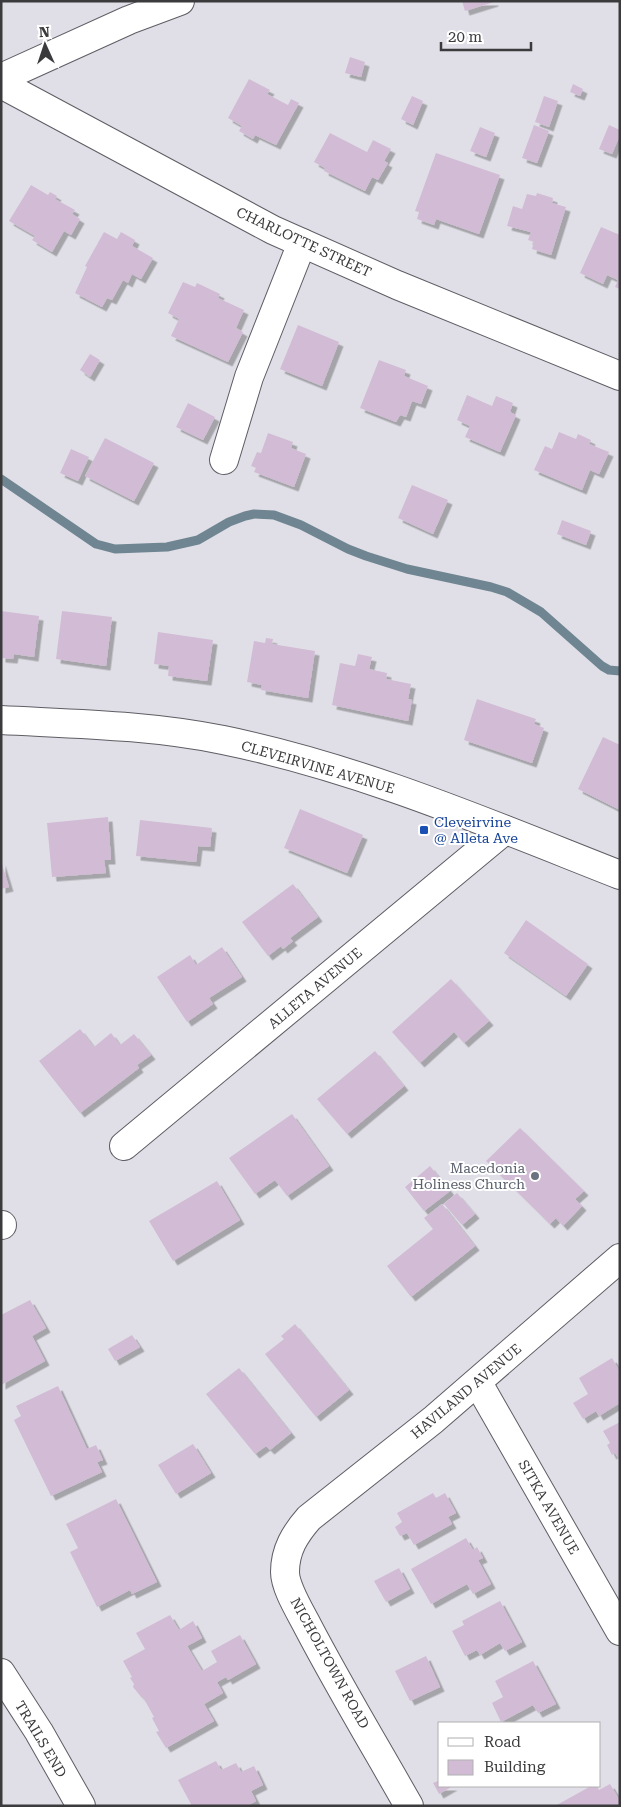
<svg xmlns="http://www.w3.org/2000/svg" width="621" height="1807" viewBox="0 0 621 1807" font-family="'Roboto Serif',serif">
  <defs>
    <filter id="shadow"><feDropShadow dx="4.5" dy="4.5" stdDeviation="0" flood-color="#0004"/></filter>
  </defs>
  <rect width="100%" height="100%" fill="#e0dfe7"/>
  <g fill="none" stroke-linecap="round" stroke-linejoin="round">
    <polyline stroke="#6f8591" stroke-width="9" points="1,479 96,544 115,549 167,547 198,540 229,522 245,516 254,514 274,515 301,525 348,549 366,556 407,569 491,587 507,592 541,612 602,666 609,670 620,671"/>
  </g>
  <g fill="#d2bcd5" filter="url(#shadow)">
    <polygon points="462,1 494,1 494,2 465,11"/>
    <polygon points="350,57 365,62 361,77 345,73"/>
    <polygon points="249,79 270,90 267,94 288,105 291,99 299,103 276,145 255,135 253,139 239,131 242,126 228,118"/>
    <polygon points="573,84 583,89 580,96 570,92"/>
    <polygon points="412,96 423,101 413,125 401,119"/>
    <polygon points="544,96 558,101 549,127 535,122"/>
    <polygon points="534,125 549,131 537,163 522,158"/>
    <polygon points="609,125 620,130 620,135 612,154 599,149"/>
    <polygon points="480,127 495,133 486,157 470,151"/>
    <polygon points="330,133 367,152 373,140 391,149 384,161 388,163 378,180 372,177 365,191 324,171 325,168 314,162"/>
    <polygon points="436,153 500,175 479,234 436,219 434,225 417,219 419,212 415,211"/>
    <polygon points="31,185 48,195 50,192 57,196 55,199 75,210 72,214 80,219 71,235 64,231 52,252 32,240 35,236 9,221"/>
    <polygon points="537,193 553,198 552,203 566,207 551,255 532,249 534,242 528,240 531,232 507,226 513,206 522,209 527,194 536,196"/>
    <polygon points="601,227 620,235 620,289 615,287 618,280 607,275 603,284 580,273"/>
    <polygon points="104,232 117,239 121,232 135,240 132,246 153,258 141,279 132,274 128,283 123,280 112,300 107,298 102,307 75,293 87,267 85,266"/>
    <polygon points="183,282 195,287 197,283 220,294 218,298 244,310 236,328 243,332 228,362 171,336 179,319 168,313"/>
    <polygon points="298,325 339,342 322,386 280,369"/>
    <polygon points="90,354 100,360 90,377 80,370"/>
    <polygon points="379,360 406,370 404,376 428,386 421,404 412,401 406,417 400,415 396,422 360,408"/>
    <polygon points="467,395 492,406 496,396 513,403 510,412 516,415 500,452 465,437 470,426 457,420"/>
    <polygon points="188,403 215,417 203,440 176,427"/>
    <polygon points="559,432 576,439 578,434 591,440 589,444 609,452 599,474 590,470 582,490 534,470 545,446 552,449"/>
    <polygon points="268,433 293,442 291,448 306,454 294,487 254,472 256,468 251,466 257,452 261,453"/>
    <polygon points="105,438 154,463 134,501 85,476"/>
    <polygon points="71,449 89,457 78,481 60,473"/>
    <polygon points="412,485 448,500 433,534 398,518"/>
    <polygon points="562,520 591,531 586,545 557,534"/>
    <polygon points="1,611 39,616 34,657 14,654 13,659 1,658"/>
    <polygon points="62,611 112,617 106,666 56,659"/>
    <polygon points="158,632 213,640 207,681 168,676 169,666 154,664"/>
    <polygon points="266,638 273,639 272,644 315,651 308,698 261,690 262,685 247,682 254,641 265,643"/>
    <polygon points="358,654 372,657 369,669 387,673 386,679 411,684 408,699 412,700 408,721 332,705 340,663 355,666"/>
    <polygon points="477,699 536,719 534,724 544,728 532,763 464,740"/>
    <polygon points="603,737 620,745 620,810 578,789"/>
    <polygon points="300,809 363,835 347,873 284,848"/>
    <polygon points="108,817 111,860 104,860 106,873 52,877 47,823"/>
    <polygon points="140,820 212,828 210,847 198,846 196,862 136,856"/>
    <polygon points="1,861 9,887 1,889"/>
    <polygon points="293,884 318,917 290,938 293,941 283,949 281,946 268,956 242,922"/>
    <polygon points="526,920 588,964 566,996 504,953"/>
    <polygon points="222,947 242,977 209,998 213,1004 187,1022 157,977 190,955 196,965"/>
    <polygon points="451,979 489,1021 464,1043 454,1032 420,1063 392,1032"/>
    <polygon points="80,1029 94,1047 111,1033 120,1045 134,1034 151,1055 137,1065 139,1068 80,1113 39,1061"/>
    <polygon points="375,1051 404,1086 347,1134 317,1099"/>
    <polygon points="292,1114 329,1166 287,1196 275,1180 255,1194 229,1158"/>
    <polygon points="520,1128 584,1191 575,1199 582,1206 563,1226 556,1218 550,1224 486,1161"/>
    <polygon points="430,1166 450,1191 424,1211 405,1187"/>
    <polygon points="217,1181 240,1220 173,1261 149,1221"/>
    <polygon points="457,1193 475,1214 462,1225 444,1204"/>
    <polygon points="442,1204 475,1246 411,1297 387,1266 433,1229 424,1218"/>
    <polygon points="30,1300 46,1328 32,1336 45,1361 1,1385 1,1315"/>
    <polygon points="295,1324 349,1390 316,1417 265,1354 284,1339 281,1336"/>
    <polygon points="132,1335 140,1347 115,1361 108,1349"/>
    <polygon points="612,1358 620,1372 620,1403 599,1416 596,1411 583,1419 573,1403 588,1394 579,1378"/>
    <polygon points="239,1368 291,1433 270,1450 266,1446 255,1454 206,1394"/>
    <polygon points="58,1386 87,1449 96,1445 103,1460 97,1462 102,1472 51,1496 14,1420 21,1416 16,1406"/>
    <polygon points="620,1422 620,1461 615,1453 612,1455 607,1445 610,1443 603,1431"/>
    <polygon points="193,1444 211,1473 176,1494 158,1465"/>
    <polygon points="433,1493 436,1498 445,1493 456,1513 448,1517 452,1524 414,1545 407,1533 400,1536 395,1527 402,1522 397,1513"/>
    <polygon points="116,1499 157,1582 132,1594 130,1590 97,1607 70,1552 78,1548 66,1524"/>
    <polygon points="466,1538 473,1550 477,1547 483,1558 478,1560 491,1584 473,1594 467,1584 431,1604 411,1569"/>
    <polygon points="399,1568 410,1589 386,1602 374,1581"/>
    <polygon points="500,1601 522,1642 505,1651 500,1643 480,1655 477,1650 465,1656 452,1631 464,1625 462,1621"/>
    <polygon points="170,1615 179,1630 193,1621 202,1638 187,1646 202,1671 217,1662 211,1651 240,1635 256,1664 228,1680 226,1677 217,1682 223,1693 204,1704 214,1721 166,1748 156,1732 159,1731 152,1718 154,1717 143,1697 142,1698 133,1687 134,1684 130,1678 132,1677 123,1661 145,1649 136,1633"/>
    <polygon points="426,1656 440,1687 410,1701 395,1671"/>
    <polygon points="533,1661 556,1704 538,1713 533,1705 501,1722 492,1703 503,1697 495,1681"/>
    <polygon points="216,1761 221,1770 236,1763 241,1772 254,1766 263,1785 251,1791 256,1801 247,1806 192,1806 178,1780"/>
    <polygon points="440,1780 440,1786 453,1786 439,1794 433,1783"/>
    <polygon points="610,1784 620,1801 620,1806 555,1806 591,1786 597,1786 599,1790"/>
  </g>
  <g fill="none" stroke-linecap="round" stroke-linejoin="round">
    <defs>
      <g id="minor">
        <polyline points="1,78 129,20 180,1"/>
        <polyline points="1,84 273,230 397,285 620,376"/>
        <polyline points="224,460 249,377 302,243"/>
        <path d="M1,720C76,724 150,725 223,740C360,768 490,824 620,875"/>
        <polyline points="124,1146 505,830"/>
        <polyline points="1,1225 2,1225"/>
        <polyline points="478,1383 620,1631"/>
        <polyline points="1,1673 39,1732 81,1806"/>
        <path d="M409,1806C375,1746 340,1688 308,1627C301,1613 285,1588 285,1572C285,1550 295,1534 309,1518L433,1420L620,1258"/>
      </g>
    </defs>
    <use href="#minor" stroke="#5e5d64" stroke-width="30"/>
    <use href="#minor" stroke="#fff" stroke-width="28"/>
  </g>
  <rect fill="#1a4fb4" stroke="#fff" stroke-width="2" x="419" y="825" width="10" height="10" rx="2.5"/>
  <circle fill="#6b7280" stroke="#fff" stroke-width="2" cx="535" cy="1176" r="5"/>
  <g text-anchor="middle" stroke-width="4" stroke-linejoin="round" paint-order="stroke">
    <g font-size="14" fill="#3b3a3d" stroke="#fff">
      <text transform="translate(304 242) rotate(25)" y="5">CHARLOTTE STREET</text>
      <text transform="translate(318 767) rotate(16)" y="5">CLEVEIRVINE AVENUE</text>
      <text transform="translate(315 988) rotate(-40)" y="5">ALLETA AVENUE</text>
      <text transform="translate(466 1391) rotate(-40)" y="5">HAVILAND AVENUE</text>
      <text transform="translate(549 1507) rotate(60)" y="5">SITKA AVENUE</text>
      <text transform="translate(330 1663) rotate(61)" y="5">NICHOLTOWN ROAD</text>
      <text transform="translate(41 1739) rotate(59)" y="5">TRAILS END</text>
    </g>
    <g font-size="14" fill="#164399" stroke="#fff" text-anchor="start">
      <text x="434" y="827">Cleveirvine<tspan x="434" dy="16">@ Alleta Ave</tspan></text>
    </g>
    <g font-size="14" fill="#5b616d" stroke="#fff" text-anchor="end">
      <text x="525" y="1173">Macedonia<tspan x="525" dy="16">Holiness Church</tspan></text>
    </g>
  </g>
  <rect width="621" height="1807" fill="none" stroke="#3b3a3d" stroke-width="5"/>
  <rect x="438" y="1722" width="162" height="65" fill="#ffffff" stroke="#b1b0b1"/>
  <rect x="448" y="1738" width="25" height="8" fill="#ffffff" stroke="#b1b0b1"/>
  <text x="484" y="1747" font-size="15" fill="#3b3a3d">Road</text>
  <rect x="448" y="1760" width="25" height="15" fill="#d2bcd5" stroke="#b1b0b1"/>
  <text x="484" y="1772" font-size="15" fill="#3b3a3d">Building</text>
  <g transform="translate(45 45) rotate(357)" stroke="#ffffff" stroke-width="4" paint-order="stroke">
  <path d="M0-4L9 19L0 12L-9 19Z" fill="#3b3a3d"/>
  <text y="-8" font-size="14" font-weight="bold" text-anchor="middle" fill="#3b3a3d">N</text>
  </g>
  <path d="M441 42v8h90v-8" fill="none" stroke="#3b3a3d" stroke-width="2.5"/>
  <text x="448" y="42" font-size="15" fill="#3b3a3d" stroke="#ffffff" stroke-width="4" paint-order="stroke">20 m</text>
</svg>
